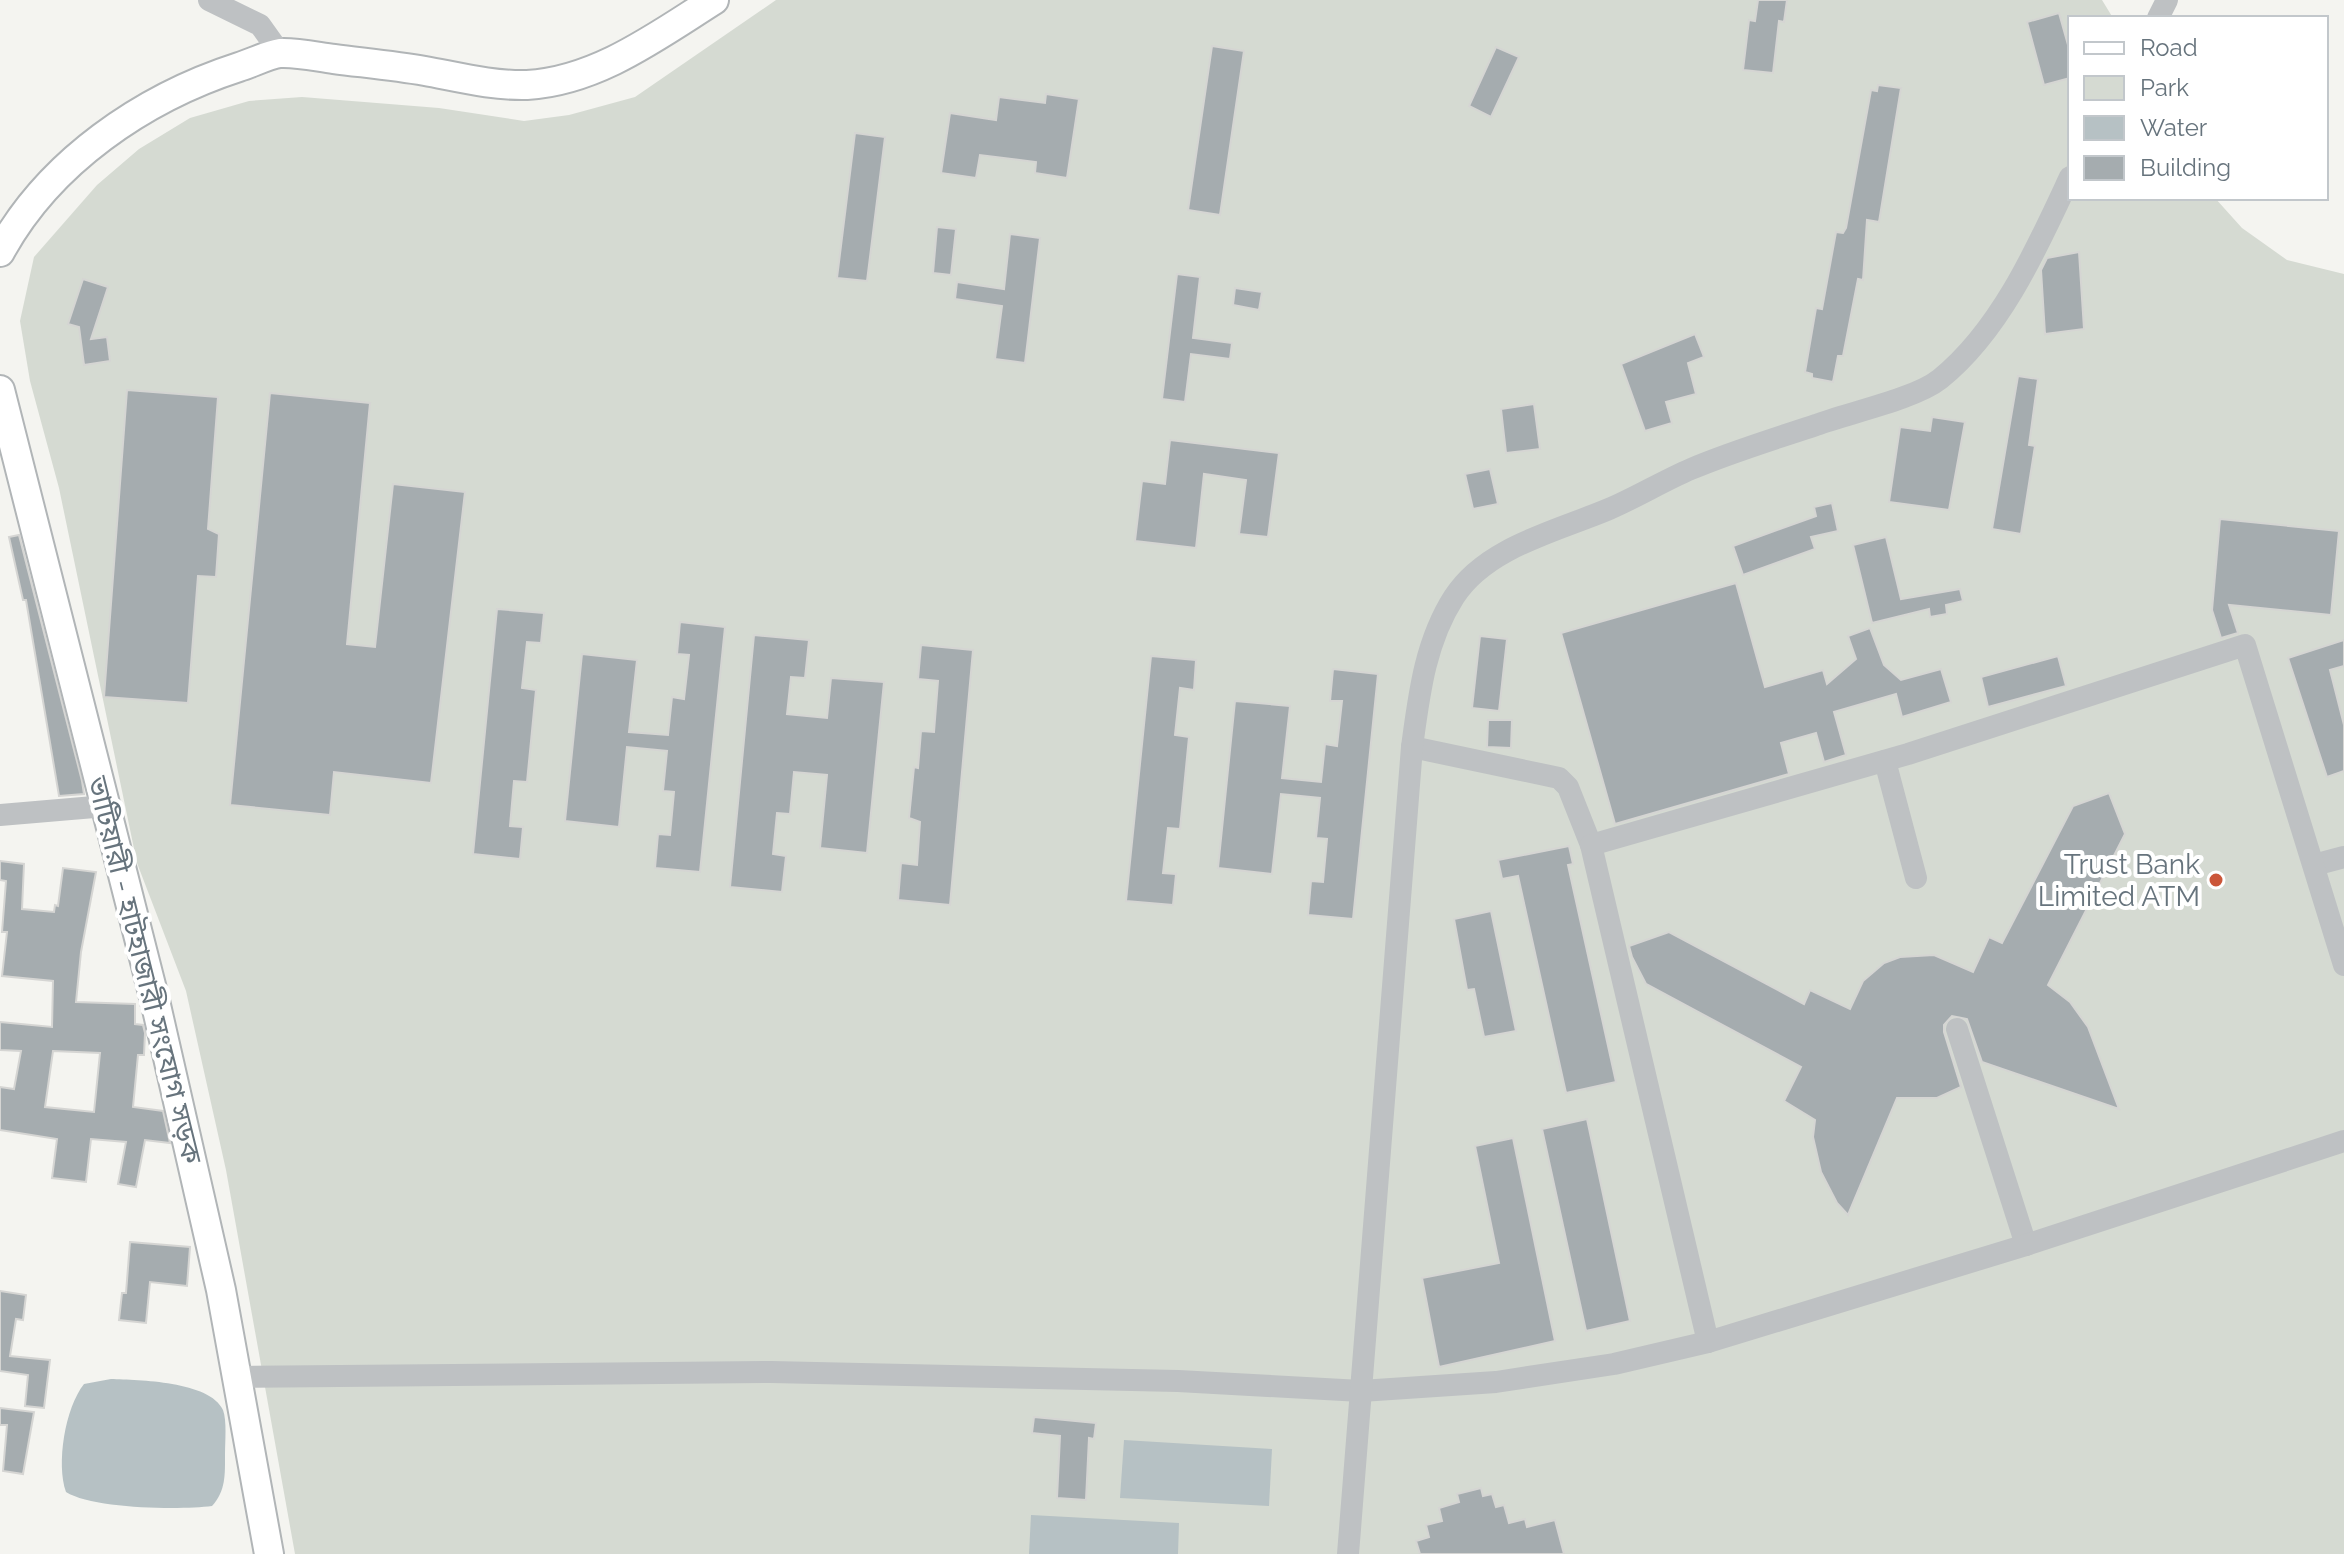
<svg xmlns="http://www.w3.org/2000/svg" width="2344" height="1554" viewBox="0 0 2344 1554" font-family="Raleway,'Noto Sans Bengali',sans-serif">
  <rect width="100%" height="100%" fill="#f4f4f0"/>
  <polygon fill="#d5dad2" points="776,0 2102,0 2113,18 2070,18 2070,198 2215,198 2242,228 2287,260 2344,274 2344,1554 295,1554 226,1170 186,991 137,863 59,488 30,381 20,321 34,257 97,185 139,149 190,118 249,101 302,97 439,108 524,121 569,115 635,97"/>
  <g fill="#b6c1c4">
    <path d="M111,1379C138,1380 210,1381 223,1410C227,1421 225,1441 225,1454C225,1474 226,1491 212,1506C180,1510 93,1509 66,1492C56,1464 65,1408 84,1384Z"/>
    <polygon points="1124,1440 1272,1449 1269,1506 1120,1498"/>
    <polygon points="1031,1515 1179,1523 1178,1554 1029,1554"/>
  </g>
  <g fill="#a5acaf" stroke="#d5d5d3" stroke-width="2" fill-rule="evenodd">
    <polygon points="1758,0 1787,0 1784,22 1779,21 1773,73 1743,70 1749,20 1755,21"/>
    <polygon points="2059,13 2070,52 2070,78 2044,85 2027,22"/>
    <polygon points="1212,46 1244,51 1220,215 1188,210"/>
    <polygon points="1496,47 1519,57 1491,117 1469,106"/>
    <polygon points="1878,85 1901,88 1879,222 1867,220 1863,280 1858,279 1843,356 1838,356 1833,382 1812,378 1812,374 1805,372 1816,308 1822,309 1836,232 1843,233 1846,228 1871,90 1877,91"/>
    <polygon points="1046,94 1079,99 1067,178 1035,173 1036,162 980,155 976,178 941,173 950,113 996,120 999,97 1045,103"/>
    <polygon points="855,133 885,137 867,281 837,278"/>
    <polygon points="937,227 956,229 951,275 933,273"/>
    <polygon points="1010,234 1040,238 1025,363 995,359 1002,306 955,299 957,282 1004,289"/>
    <polygon points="2079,252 2084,329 2045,334 2041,270 2047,258"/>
    <polygon points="1177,274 1200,277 1193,338 1232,343 1230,359 1191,354 1185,402 1162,399"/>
    <polygon points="83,279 108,287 91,339 107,337 110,361 84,365 79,327 68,324"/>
    <polygon points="1235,288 1262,292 1259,310 1233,305"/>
    <polygon points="1695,334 1704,357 1688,363 1696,394 1666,402 1672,423 1645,431 1621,364"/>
    <polygon points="2018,376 2038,379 2029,445 2035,446 2021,534 1992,529"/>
    <polygon points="127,390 218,397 208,529 219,534 216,577 198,576 188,703 104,697"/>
    <polygon points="270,393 370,403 347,644 375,647 393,484 465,492 431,783 334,772 330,815 230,805"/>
    <polygon points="1534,404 1540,449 1506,453 1501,409"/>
    <polygon points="1932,417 1965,422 1949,510 1889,502 1900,427 1930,431"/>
    <polygon points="1170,440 1279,453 1268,537 1239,534 1246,480 1204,474 1196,548 1135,541 1142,481 1165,484"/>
    <polygon points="1490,469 1498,504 1473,509 1465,474"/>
    <polygon points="1832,503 1838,531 1811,537 1815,549 1743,575 1733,546 1816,516 1814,507"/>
    <polygon points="2220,519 2339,531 2331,615 2229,605 2238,633 2221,638 2212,610"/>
    <polygon points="19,535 82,781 84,794 59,796 26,600 23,600 9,537"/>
    <polygon points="1886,537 1901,599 1960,589 1963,601 1946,605 1947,614 1930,617 1929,609 1872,623 1853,545"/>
    <polygon points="1736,583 1765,687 1823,670 1827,684 1856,659 1848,636 1870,628 1884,665 1901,680 1941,669 1951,702 1902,717 1896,694 1834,712 1846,755 1824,762 1816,733 1781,743 1789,774 1615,824 1561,633"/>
    <polygon points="497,609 544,613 541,643 527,642 522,688 536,690 527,782 514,781 510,826 523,827 520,859 473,854"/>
    <polygon points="680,622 725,627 700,872 655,868 658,834 670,835 674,792 663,791 667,751 627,747 619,827 565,821 582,654 637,660 629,732 668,735 672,697 684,699 689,655 677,654"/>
    <polygon points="754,635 809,640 805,678 791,677 787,714 827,718 831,678 884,682 867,853 820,848 827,775 794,772 790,814 777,813 773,854 786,856 782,892 730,887"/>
    <polygon points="1480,636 1507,639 1499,711 1472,708"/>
    <polygon points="2344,640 2344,666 2330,670 2344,725 2344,771 2327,777 2288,658"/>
    <polygon points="921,645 973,650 950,905 898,900 901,863 917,865 920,822 909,818 914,767 918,768 921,731 934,732 938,681 918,679"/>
    <polygon points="1151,656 1196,660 1194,690 1180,688 1175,735 1189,737 1180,829 1168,828 1163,873 1176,874 1173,905 1126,901"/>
    <polygon points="2058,656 2066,686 1988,707 1981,677"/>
    <polygon points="1333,669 1378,674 1353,919 1308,915 1311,881 1323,882 1327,839 1316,838 1320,798 1281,794 1272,874 1218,868 1235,701 1290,706 1282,778 1321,782 1325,744 1337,746 1342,701 1330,701"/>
    <polygon points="1488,720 1512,720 1511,748 1487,747"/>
    <polygon points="2109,793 2125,834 2048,985 2070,1002 2088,1027 2119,1109 1982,1062 1967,1019 1952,1016 1944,1025 1944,1032 1961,1087 1937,1098 1897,1098 1848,1215 1837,1203 1821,1172 1813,1137 1815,1120 1784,1101 1801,1067 1646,984 1632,957 1629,946 1669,932 1804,1004 1810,990 1850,1009 1863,981 1884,963 1900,957 1934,955 1973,972 1989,937 2002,943 2073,806"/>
    <polygon points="1569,846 1573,864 1568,865 1616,1082 1566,1093 1518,876 1502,879 1498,860"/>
    <path d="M0,861L24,864L22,909L54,912L55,905L58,906L63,868L96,872L81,952L76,1002L135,1004V1024L143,1025L145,1033L144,1055H138L133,1107L163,1111L170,1143L145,1140L136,1187L118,1184L126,1142L91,1139L86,1182L52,1178L57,1139L0,1130V1087L14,1089L21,1051L0,1050V1022L52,1027L53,981L2,976L7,932H2L6,881L0,880ZM53,1051L100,1053L94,1112L45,1107Z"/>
    <polygon points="1491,911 1516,1031 1484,1037 1474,989 1467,990 1454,919"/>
    <polygon points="1587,1119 1630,1321 1586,1331 1542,1129"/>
    <polygon points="1513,1138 1555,1341 1439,1367 1422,1278 1499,1263 1475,1146"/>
    <polygon points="130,1242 190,1247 187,1286 150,1282 146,1323 119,1320 122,1293 126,1293"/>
    <polygon points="0,1291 26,1295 23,1320 16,1319 10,1356 50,1360 44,1408 25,1406 28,1375 0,1371"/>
    <polygon points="0,1408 34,1412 23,1474 3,1471 7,1425 0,1425"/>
    <polygon points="1034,1417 1096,1423 1094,1439 1089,1438 1086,1500 1057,1498 1060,1436 1032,1433"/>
    <polygon points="1481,1488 1483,1496 1492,1494 1496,1507 1504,1505 1509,1523 1525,1519 1527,1527 1555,1520 1564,1554 1420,1554 1416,1541 1429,1537 1426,1525 1442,1521 1439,1508 1459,1502 1457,1494"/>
  </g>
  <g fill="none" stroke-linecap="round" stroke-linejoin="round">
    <defs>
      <g id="major">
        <path d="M0,252C49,162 143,98 239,67C252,63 267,55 280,53C297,52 318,57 334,59C365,63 395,66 425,71C458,77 493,86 527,85C597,81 657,36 714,0"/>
        <polyline points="0,390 156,1005 221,1290 269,1554"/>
      </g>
    </defs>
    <use href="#major" stroke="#b1b5b7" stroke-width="32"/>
    <g stroke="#bec1c3" stroke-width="22">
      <polyline points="209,0 260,25 280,53"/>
      <polyline points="2158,18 2167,0"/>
      <polyline points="1412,747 1559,778 1568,787 1591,845"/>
      <polyline points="1885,761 1916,878"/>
      <polyline points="0,815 106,806"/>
      <polyline points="2314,865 2344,857"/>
      <polyline points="1957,1029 2026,1245"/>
      <polyline points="1708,1342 1591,845 1908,754 2245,645 2344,965"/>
      <polyline points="236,1377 771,1372 1178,1381 1361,1391 1496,1382 1614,1364 1708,1342 2026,1245 2344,1141"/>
      <path d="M1348,1554L1412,747C1419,695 1425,642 1454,597C1486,547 1557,531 1609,509C1637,497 1663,481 1691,469C1731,452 1774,439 1816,425C1848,413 1915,399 1940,379C2001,330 2038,246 2070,177"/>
    </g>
    <use href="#major" stroke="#fff" stroke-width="28"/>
  </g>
  <circle fill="#cb5639" stroke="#fff" stroke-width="3" cx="2216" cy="880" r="8"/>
  <g text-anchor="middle" stroke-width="8" stroke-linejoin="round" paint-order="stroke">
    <g font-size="28" fill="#67747d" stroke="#fff" text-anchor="end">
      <text x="2200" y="874">Trust Bank<tspan x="2200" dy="32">Limited ATM</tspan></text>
    </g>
    <g font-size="28" fill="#67747d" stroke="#fff">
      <text transform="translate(145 970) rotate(76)" y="10">ভাটিয়ারী - হাটহাজারী সংযোগ সড়ক</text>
    </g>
  </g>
  <rect x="2068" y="16" width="260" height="184" fill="#ffffff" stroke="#c2c7cb" stroke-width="2"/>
  <rect x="2084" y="42" width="40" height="12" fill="#ffffff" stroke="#c2c7cb" stroke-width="2"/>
  <text x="2140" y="56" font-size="24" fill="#67747d">Road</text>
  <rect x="2084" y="76" width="40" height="24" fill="#d5dad2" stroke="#c2c7cb" stroke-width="2"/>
  <text x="2140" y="96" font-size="24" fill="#67747d">Park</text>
  <rect x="2084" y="116" width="40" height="24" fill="#b6c1c4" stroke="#c2c7cb" stroke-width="2"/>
  <text x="2140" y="136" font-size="24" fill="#67747d">Water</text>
  <rect x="2084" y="156" width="40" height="24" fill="#a5acaf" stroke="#c2c7cb" stroke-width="2"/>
  <text x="2140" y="176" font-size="24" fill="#67747d">Building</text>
</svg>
